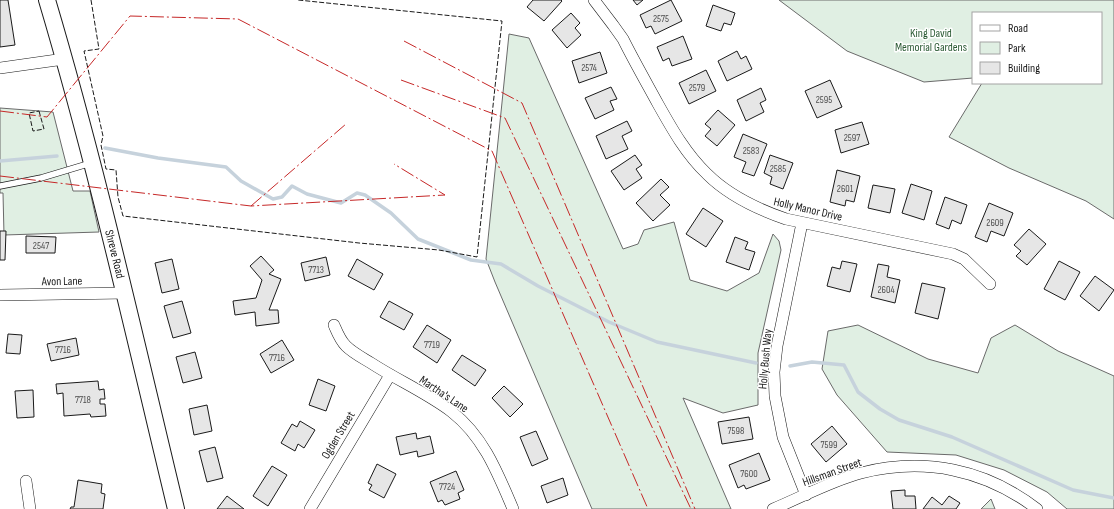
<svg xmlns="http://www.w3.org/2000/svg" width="1114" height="509" viewBox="0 0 1114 509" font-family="'Sofia Sans Condensed',sans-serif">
  <rect width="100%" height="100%" fill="#fff"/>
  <g fill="#e0efe3" stroke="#6a6a6a">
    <polygon points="779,0 1114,0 1114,219 1086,201 1009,168 949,137 982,83 1101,83 1101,13 973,13 973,78 924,82 847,51"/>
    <polygon points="509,34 529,38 623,249 638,244 644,230 674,222 690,280 727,291 759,273 773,234 779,241 781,250 758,353 758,405 723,413 683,398 731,509 592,509 495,282 486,259"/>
    <polygon points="0,108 53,112 73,191 90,191 99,232 4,235 3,193 0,193"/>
    <polygon points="858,325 928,359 978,373 991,338 1015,325 1058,351 1114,376 1114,509 1067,509 1047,492 1004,470 956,455 887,452 837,395 822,369 828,331"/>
    <polygon points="991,499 995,509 981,509"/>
  </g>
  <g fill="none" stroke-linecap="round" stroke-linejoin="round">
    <g stroke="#c6d2dc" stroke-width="3.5">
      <polyline points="105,148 158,158 226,167 241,181 273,199 282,197 292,186 307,194 341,203 357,193 365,195 391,213 418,239 471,260 501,264 538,286 609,322 657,342 756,363"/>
      <polyline points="0,161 57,156"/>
      <polyline points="790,366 812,362 844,365 858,392 880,409 899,420 952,437 1073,490 1114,498"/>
    </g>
  </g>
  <g fill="#e6e6e6" stroke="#1a1a1a">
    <polygon points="0,0 8,0 15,45 0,47"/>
    <polygon points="533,0 561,0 562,1 544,21 527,7"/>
    <polygon points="633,0 643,0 637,5"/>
    <polygon points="671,0 682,21 655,34 651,26 646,28 640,15"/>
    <polygon points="713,5 735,13 731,25 724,23 721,31 706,26"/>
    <polygon points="571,13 580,23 575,28 581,35 567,48 552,30"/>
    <polygon points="683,36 692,59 672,66 669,58 663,61 657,47"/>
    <polygon points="737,51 741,59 746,56 752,69 727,81 718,61"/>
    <polygon points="600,52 607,73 579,83 572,61"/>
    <polygon points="706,70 716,91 689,104 679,83"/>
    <polygon points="830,80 842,107 817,118 805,91"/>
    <polygon points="611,87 617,99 610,101 614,110 595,119 585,98"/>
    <polygon points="761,88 766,100 760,103 764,112 746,121 737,100"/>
    <polygon points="718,110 735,125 717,146 705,136 711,129 705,124"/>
    <polygon points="627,121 632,131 622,136 628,149 606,159 596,136"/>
    <polygon points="862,122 869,144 841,153 835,130"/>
    <polygon points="743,134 767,144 754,176 742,172 746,162 734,157"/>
    <polygon points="635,155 642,165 636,169 642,178 624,190 611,171"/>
    <polygon points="770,155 793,163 783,189 770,184 772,177 764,173"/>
    <polygon points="837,170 860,176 854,202 846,200 845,206 830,202"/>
    <polygon points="661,179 669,187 660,195 670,205 653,221 636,203"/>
    <polygon points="911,184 932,191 924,220 902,213"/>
    <polygon points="873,185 895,189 890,213 868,208"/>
    <polygon points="945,197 967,205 961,224 952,220 949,229 936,224"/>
    <polygon points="989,203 1013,213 1004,236 991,231 987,242 975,237"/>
    <polygon points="703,208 723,221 706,247 686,234"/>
    <polygon points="1029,229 1046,244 1027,265 1016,256 1021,251 1014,245"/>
    <polygon points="0,231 6,231 5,260 0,260"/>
    <polygon points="26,236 56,237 55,253 26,253"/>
    <polygon points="735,237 748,242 745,249 755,252 749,270 726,262"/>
    <polygon points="261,256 274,270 269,274 281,279 269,310 278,310 279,323 256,326 255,312 235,315 233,301 256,298 262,280 250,266"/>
    <polygon points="326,257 330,275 305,281 301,263"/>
    <polygon points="172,259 179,289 162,293 155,263"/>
    <polygon points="357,259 383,274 374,290 348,276"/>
    <polygon points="842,261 857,264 850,292 827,286 832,267 840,269"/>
    <polygon points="1059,261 1080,272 1065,300 1044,289"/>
    <polygon points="878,264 889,266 887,277 900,280 895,303 871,297"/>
    <polygon points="1095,276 1114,290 1099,311 1080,296"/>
    <polygon points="922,283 945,288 938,319 915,313"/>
    <polygon points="182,301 191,333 173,338 164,306"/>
    <polygon points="389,301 413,314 404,330 380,317"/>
    <polygon points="427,325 451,340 437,363 413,347"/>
    <polygon points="8,334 22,335 20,354 6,353"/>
    <polygon points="76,338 79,355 51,361 47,344"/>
    <polygon points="282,340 294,360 271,373 260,354"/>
    <polygon points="195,352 202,378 183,383 176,357"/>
    <polygon points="462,355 486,370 475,386 452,370"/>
    <polygon points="318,379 335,386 326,411 309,405"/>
    <polygon points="98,381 99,390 104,389 105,399 100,399 100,404 105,404 106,416 91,417 90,414 64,416 63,393 57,394 56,384"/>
    <polygon points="504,386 523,404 510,417 492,398"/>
    <polygon points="33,390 34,417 17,418 15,391"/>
    <polygon points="207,405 212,431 194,435 189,409"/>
    <polygon points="749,417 753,439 722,444 718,422"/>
    <polygon points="300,421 315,430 304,448 298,444 295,451 281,443 292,424 297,427"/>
    <polygon points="832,426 847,444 826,462 811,444"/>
    <polygon points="536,431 548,459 532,466 520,437"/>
    <polygon points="416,433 417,439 430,436 434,453 418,457 417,451 400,455 396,437"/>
    <polygon points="215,447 223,478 207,482 199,451"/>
    <polygon points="759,453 770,480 746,489 744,485 738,488 729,465"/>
    <polygon points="377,464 396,474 384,498 369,490 372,485 368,483"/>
    <polygon points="272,466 287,475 268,506 253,496"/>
    <polygon points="456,471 464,490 458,493 460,499 445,505 442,500 438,502 430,482"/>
    <polygon points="563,478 568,495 547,503 541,486"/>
    <polygon points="78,480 102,484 101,493 105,494 103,509 70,509 71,507 74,507"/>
    <polygon points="905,490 905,496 915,496 916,509 893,509 891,491"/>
    <polygon points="227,496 244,509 217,509"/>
    <polygon points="949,496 960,503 956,509 923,509 932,497 942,505"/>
  </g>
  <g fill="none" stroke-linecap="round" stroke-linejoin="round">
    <defs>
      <polyline id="service" points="0,186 41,178 91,163"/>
      <g id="minor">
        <path d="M594,0L613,25L623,39C634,61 646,82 658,104C672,129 686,154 707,174C729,196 757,209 786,219L953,254L964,259L990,284"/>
        <polyline points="0,68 64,59"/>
        <polyline points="802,223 777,346 774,372 775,396 783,437 806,495"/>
        <polyline points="0,295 125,293"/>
        <path d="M334,325C337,332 340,340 346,346C353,353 363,358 371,363C397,380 427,393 452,412C484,437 498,474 513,509"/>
        <polyline points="26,481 30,509"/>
        <polyline points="310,509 390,375"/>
        <path d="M773,509C802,497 831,481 861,473C924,457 985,469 1037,509"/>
      </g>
      <g id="secondary">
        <path id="s1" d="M47,0C97,168 135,339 176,509"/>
      </g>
    </defs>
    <use href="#service" stroke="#1a1a1a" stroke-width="7"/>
    <use href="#minor" stroke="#1a1a1a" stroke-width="12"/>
    <use href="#secondary" stroke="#1a1a1a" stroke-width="18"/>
    <use href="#service" stroke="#fff" stroke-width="5.5"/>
    <use href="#minor" stroke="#fff" stroke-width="11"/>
    <use href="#secondary" stroke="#fff" stroke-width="16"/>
    <g stroke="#1a1a1a" stroke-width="1" stroke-dasharray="5 2" stroke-linecap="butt">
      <polyline points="91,0 99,49 84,51 103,136 101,145 106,169 116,170 118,197 123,216 359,243 439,250 477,257 502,21 298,0"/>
      <polygon points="39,111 44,129 33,131 29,113"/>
    </g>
    <g stroke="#c62828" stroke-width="1" stroke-dasharray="14 3 2 3" stroke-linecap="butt">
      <polyline points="404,41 522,103 695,509"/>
      <polyline points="401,80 505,118 691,509"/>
      <polyline points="0,111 47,117 130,16 238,19 492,151 648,509"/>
      <polyline points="0,176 251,206 445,195 394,164"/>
      <polyline points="251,206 346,124"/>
    </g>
  </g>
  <g text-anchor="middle" stroke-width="3" stroke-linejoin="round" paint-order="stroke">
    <g font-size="10" fill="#4d4d4d">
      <text x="661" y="22">2575</text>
      <text x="589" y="71">2574</text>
      <text x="697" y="91">2579</text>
      <text x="824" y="103">2595</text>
      <text x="852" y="141">2597</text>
      <text x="751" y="154">2583</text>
      <text x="778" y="172">2585</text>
      <text x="845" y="192">2601</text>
      <text x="995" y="226">2609</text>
      <text x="41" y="249">2547</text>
      <text x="316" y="273">7713</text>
      <text x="886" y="293">2604</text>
      <text x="432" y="348">7719</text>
      <text x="63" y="353">7716</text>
      <text x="277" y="361">7716</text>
      <text x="83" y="403">7718</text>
      <text x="736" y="434">7598</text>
      <text x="829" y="448">7599</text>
      <text x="749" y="477">7600</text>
      <text x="447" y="490">7724</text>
    </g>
    <g font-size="12" fill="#2b5a34" stroke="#fff">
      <text x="931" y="37">King David<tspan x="931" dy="14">Memorial Gardens</tspan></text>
    </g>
    <g font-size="12" fill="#1a1a1a" stroke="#fff">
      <text transform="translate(808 209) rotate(13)" y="4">Holly Manor Drive</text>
      <text dy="4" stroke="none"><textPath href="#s1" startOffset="263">Shreve Road</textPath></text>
      <text transform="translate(62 281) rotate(-1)" y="4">Avon Lane</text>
      <text transform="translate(765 359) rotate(-85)" y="4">Holly Bush Way</text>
      <text transform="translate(444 394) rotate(34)" y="4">Martha's Lane</text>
      <text transform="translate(338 435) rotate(-59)" y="4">Ogden Street</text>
      <text transform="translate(832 472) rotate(-20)" y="4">Hillsman Street</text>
    </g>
  </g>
  <rect x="972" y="12" width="130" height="72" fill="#ffffff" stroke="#a3a3a3"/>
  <rect x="980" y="25" width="20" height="6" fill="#ffffff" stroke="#a3a3a3"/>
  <text x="1008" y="32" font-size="12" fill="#1a1a1a">Road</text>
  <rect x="980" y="42" width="20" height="12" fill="#e0efe3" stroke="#a3a3a3"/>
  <text x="1008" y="52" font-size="12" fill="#1a1a1a">Park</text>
  <rect x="980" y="62" width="20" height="12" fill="#e6e6e6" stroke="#a3a3a3"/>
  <text x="1008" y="72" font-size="12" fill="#1a1a1a">Building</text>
</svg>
